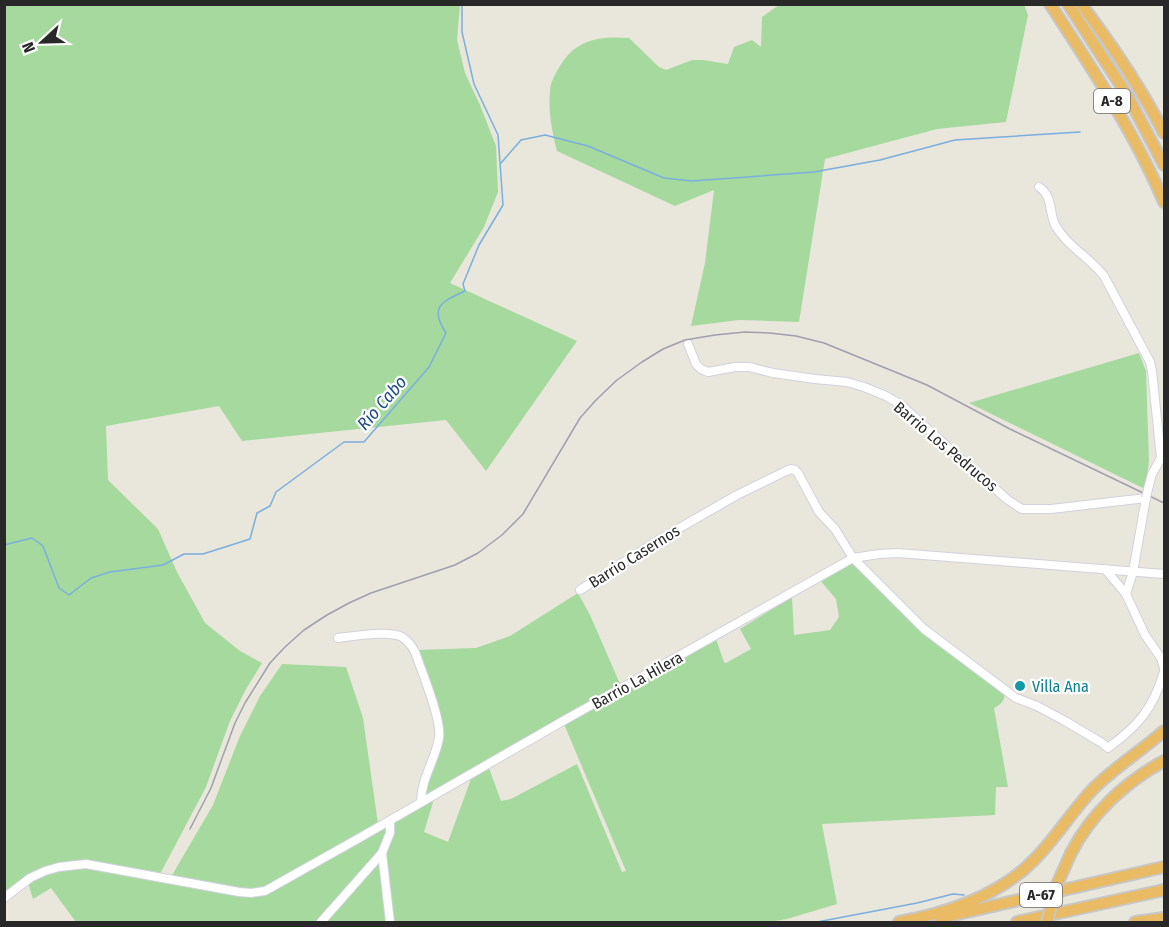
<svg xmlns="http://www.w3.org/2000/svg" width="1169" height="927" viewBox="0 0 1169 927" font-family="'Fira Sans Condensed',sans-serif">
  <rect width="100%" height="100%" fill="#e9e6db"/>
  <g fill="#a6d99e">
    <path d="M1024,4L1028,15L1006,122L937,129L825,159L799,322L739,320L691,326L705,263L714,190L675,206L557,151C552,131 548,112 550,91C550,82 556,73 560,66C576,39 600,36 629,38L659,67L666,70L692,60H703L728,64L734,47L752,40L761,47L762,17L779,5Z"/>
    <path d="M5,5H460L457,40L465,73L480,105L496,146L498,192L484,227L450,283L577,341L486,471L446,420L242,441L219,406L106,426L108,480L158,529L177,572L205,623L240,651L262,663L246,689L230,721L206,787L159,876C130,870 75,854 48,867C33,874 19,885 4,894Z"/>
    <polygon points="1139,353 1146,371 1149,461 1145,489 969,403"/>
    <path d="M852,562L921,628L1005,692C1005,700 1001,705 994,708L1008,787H996L995,815L822,824L837,904L787,919L770,922H393L386,855L394,830L395,822L434,799L424,832L448,842L471,779L489,768L501,801L511,799L577,764L622,872L626,871L564,724L716,639L724,662L726,663L751,649L740,629L792,597L794,635L830,630L839,617L836,599L820,580Z"/>
    <polygon points="578,593 590,615 620,684 428,795 425,794 424,790 441,740 417,650 476,648 510,636"/>
    <polygon points="282,664 346,667 363,718 378,824 267,887 258,890 246,891 171,877 213,805 240,736 260,696"/>
    <path d="M386,826L387,833L382,848L317,922H76L51,888L33,899L28,883C46,874 60,870 80,867L240,896C257,897 269,893 284,885Z"/>
    <polygon points="381,861 388,922 325,922"/>
  </g>
  <g fill="none" stroke-linecap="round" stroke-linejoin="round">
    <g stroke="#7aafdf" stroke-width="1.5">
      <polyline points="501,163 521,140 545,135 588,146 664,178 692,181 814,172 880,160 955,140 1080,132"/>
      <path d="M4,545L32,538L43,546L59,588L69,595L91,578L110,572L163,565L184,554H203L250,539L257,513L270,506L276,492L344,442H364L429,367L446,333C429,307 441,302 465,291L463,284L479,245L503,205L498,135L474,84L462,32V4"/>
      <polyline points="817,922 917,903 953,894 964,895"/>
    </g>
    <defs>
      <g id="minor">
        <path d="M1039,187C1053,196 1049,212 1055,225C1067,246 1090,258 1104,276L1150,362L1152,371L1161,458L1152,474L1148,489"/>
        <polyline points="688,344 696,364 701,369 708,372 735,367 749,367 773,373 815,379 847,382 864,387 886,396 900,404 960,458 1008,500 1022,509 1051,509 1146,498 1133,572 1126,594"/>
        <polyline points="1105,569 1126,594 1145,635 1161,658 1164,668"/>
        <path d="M580,590L662,538L737,495L784,472L791,469L795,470L798,473L819,512L835,529L853,558L924,629L1016,698L1037,706L1065,721L1102,743L1108,748C1138,726 1153,709 1164,672"/>
        <path d="M338,638C353,636 389,630 402,637C408,641 412,646 415,652C422,672 442,720 439,738C435,761 421,779 421,802"/>
        <polyline points="382,853 390,922"/>
        <polyline points="4,898 30,878 45,871 59,867 86,864 239,892 251,893 265,891 361,837 563,721 853,558 879,554 898,553 1164,574"/>
        <polyline points="321,922 382,853 390,833 390,821"/>
      </g>
      <g id="highway">
        <path d="M1050,4C1092,68 1134,132 1164,202"/>
        <polyline points="1068,4 1127,95 1164,165"/>
        <path d="M1081,4C1112,45 1141,88 1164,133"/>
        <path d="M1071,853C1091,814 1125,782 1164,761"/>
        <polyline points="940,918 1164,867"/>
        <path d="M899,922C948,913 999,896 1034,860C1056,838 1072,811 1093,789C1115,767 1141,751 1164,731"/>
        <polyline points="1017,922 1164,890"/>
        <polyline points="1135,922 1164,918"/>
      </g>
    </defs>
    <use href="#minor" stroke="#d1d1df" stroke-width="10"/>
    <use href="#highway" stroke="#c7c7c7" stroke-width="14"/>
    <use href="#minor" stroke="#fff" stroke-width="8"/>
    <use href="#highway" stroke="#eabb65" stroke-width="10"/>
    <polyline stroke="#a09fb0" stroke-width="1.5" points="190,829 211,788 235,723 245,703 270,663 285,647 304,630 327,615 349,603 371,593 455,565 478,553 502,535 523,514 580,418 596,400 617,380 642,362 663,349 685,340 715,335 745,332 770,333 796,336 824,343 927,385 1010,429 1164,503"/>
    <defs>
      <polyline id="minor-bridge" points="1146,498 1148,489"/>
      <polyline id="highway-bridge" points="1047,922 1055,889 1071,853"/>
    </defs>
    <use href="#minor-bridge" stroke="#d1d1df" stroke-width="10" stroke-linecap="butt"/>
    <use href="#highway-bridge" stroke="#c7c7c7" stroke-width="14" stroke-linecap="butt"/>
    <use href="#minor-bridge" stroke="#fff" stroke-width="8"/>
    <use href="#highway-bridge" stroke="#eabb65" stroke-width="10"/>
  </g>
  <circle fill="#0f9aa8" stroke="#fff" stroke-width="2" cx="1020" cy="686" r="6"/>
  <g text-anchor="middle" stroke-width="4.5" stroke-linejoin="round" paint-order="stroke">
    <g fill="#fff" stroke="#686868" stroke-width="1.5">
      <rect x="1094" y="89" width="36" height="24" rx="4.5"/>
      <rect x="1020" y="883" width="42" height="24" rx="4.5"/>
    </g>
    <g font-size="15" font-weight="bold" fill="#282828">
      <text x="1112" y="106">A-8</text>
      <text x="1041" y="900">A-67</text>
    </g>
    <g font-size="16" fill="#282828" stroke="#fff">
      <text transform="translate(946 446) rotate(40)" y="6">Barrio Los Pedrucos</text>
      <text transform="translate(634 556) rotate(-32)" y="6">Barrio Casernos</text>
      <text transform="translate(637 680) rotate(-29)" y="6">Barrio La Hilera</text>
    </g>
    <g font-size="16" fill="#0d838f" stroke="#fff" text-anchor="start">
      <text x="1032" y="692">Villa Ana</text>
    </g>
    <g font-size="18" font-style="italic" fill="#1d4c87" stroke="#fff">
      <text transform="translate(382 403) rotate(-49)" y="6">Río Cabo</text>
    </g>
  </g>
  <rect width="1169" height="927" fill="none" stroke="#282828" stroke-width="12"/>
  <g transform="translate(42 42) rotate(248)" stroke="#ffffff" stroke-width="4.5" paint-order="stroke">
  <path d="M0-4.5L10 22L0 15L-10 22Z" fill="#282828"/>
  <text y="-9" font-size="16" font-weight="bold" text-anchor="middle" fill="#282828">N</text>
  </g>
</svg>
